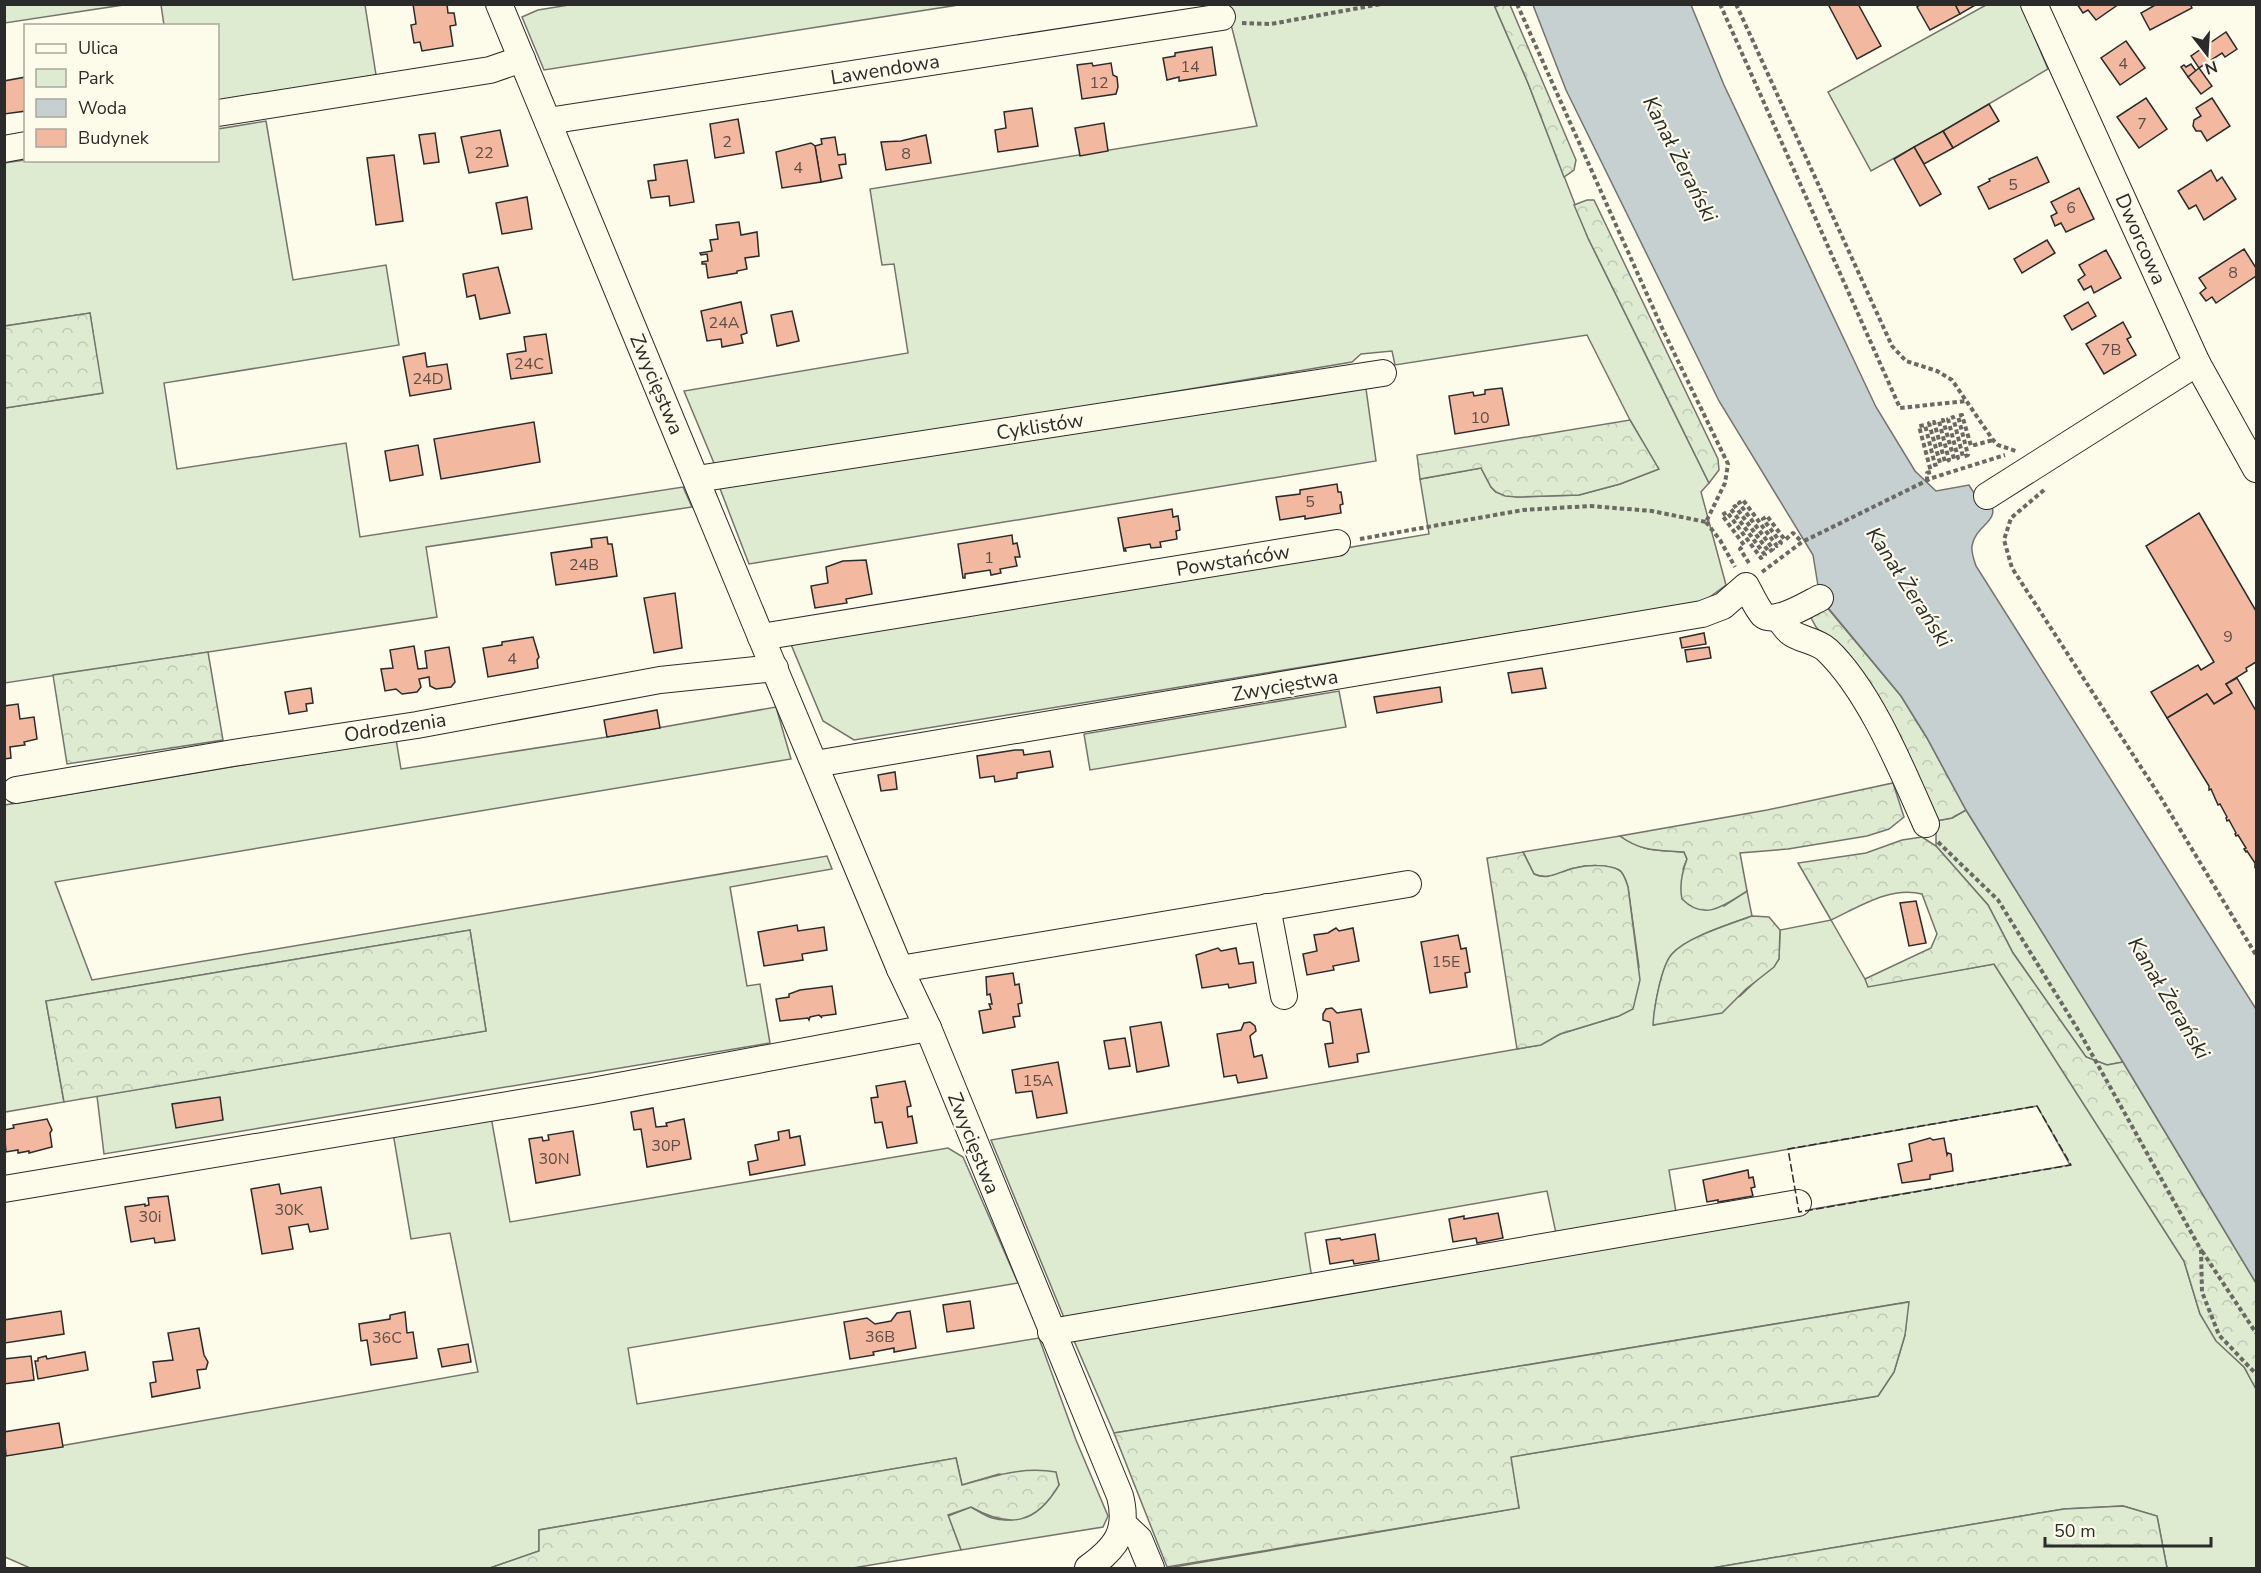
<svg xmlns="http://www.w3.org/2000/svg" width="2261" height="1573" viewBox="0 0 2261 1573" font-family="'Nunito Sans',sans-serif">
  <defs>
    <pattern id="forest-crowns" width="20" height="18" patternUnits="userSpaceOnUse" patternTransform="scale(1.5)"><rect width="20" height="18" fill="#deebd1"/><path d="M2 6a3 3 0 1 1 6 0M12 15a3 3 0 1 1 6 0" fill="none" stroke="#bfcab4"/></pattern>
  </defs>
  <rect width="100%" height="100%" fill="#fdfbea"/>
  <g fill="#deebd1" stroke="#74746e" stroke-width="1.5">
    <polygon points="5,4 123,4 123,5 5,23"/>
    <polygon points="575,4 958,4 958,5 544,70 522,17 538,10"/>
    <polygon points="161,5 365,5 376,75 218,102 218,26 164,25"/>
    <polygon points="1226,5 1494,5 1528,83 1588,238 1709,483 1701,492 1726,585 1703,602 854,740 823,721 790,642 1429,534 1420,479 1481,468 1491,487 1496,492 1517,497 1579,495 1620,484 1658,469 1630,420 1587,335 1395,365 1392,351 1361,354 1352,362 716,468 684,391 908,353 894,264 882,265 870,189 1257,126"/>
    <polygon points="1986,5 2021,5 2048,69 1943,131 1871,171 1828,92"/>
    <polygon points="266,121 293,280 386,265 399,345 164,383 177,469 346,443 360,537 683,487 692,507 426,547 437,617 5,683 5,408 102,393 90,313 5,326 4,163 25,160 218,160 218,129"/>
    <polygon points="1358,383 1366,389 1376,461 749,564 719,486"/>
    <polygon points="1339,691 1346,727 1090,770 1084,734"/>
    <polygon points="776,707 791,759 55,882 92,980 827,856 832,869 730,887 747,986 760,984 770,1043 104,1154 97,1096 486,1031 470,930 46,1001 64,1102 5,1112 5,805 396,739 401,769 607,737"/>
    <polygon points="1966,810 2123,1062 2107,1065 2086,1057 2013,953 1988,905 1936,846 1936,821 1952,818"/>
    <path d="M1620,836C1642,852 1658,850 1684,852L1687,859L1683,869L1724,906L1747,891L1752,916C1730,924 1687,937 1672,954C1662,965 1653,1009 1654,1025L1740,996L1779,959L1780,930L1831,920L1869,986L1994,964L2184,1261L2200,1314L2216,1340L2244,1367L2256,1389V1568H2167L2157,1516L2123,1506L2064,1509L1712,1568H1168L1519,1508L1510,1457L1878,1396L1894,1372L1905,1335L1908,1302L1114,1433L1072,1336L2070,1165L2037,1106L1669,1170L1677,1218L1557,1238L1547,1191L1305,1233L1312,1279L1065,1320L991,1140L1540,1045L1560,1034L1619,1016L1639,967L1628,887C1626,881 1624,873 1619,870C1608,864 1587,865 1575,868C1560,871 1549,881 1534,874L1523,852Z"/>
    <path d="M491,1117L510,1222L948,1148L963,1157L1018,1283L628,1348L637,1404L1039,1338L1076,1440L1108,1516L1103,1527L961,1550L948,1516L971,1507C978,1511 985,1516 992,1518C1021,1526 1045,1508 1059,1484L999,1474L962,1485L956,1458L539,1530V1551L490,1568H30L5,1557L4,1456L478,1372L450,1233L411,1239L393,1133Z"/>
  </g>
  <g fill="url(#forest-crowns)" stroke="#74746e" stroke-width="1.5">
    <polygon points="1502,4 1510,5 1576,160 1574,170 1564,177 1528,83 1495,7"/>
    <polygon points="1587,200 1594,200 1718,459 1719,470 1709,483 1588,238 1574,205"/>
    <polygon points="90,313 103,393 5,408 5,326"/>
    <polygon points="1630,420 1659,469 1620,484 1579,495 1517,497 1505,496 1496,492 1491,487 1481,468 1420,479 1417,455"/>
    <polygon points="1825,605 1901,696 1927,738 1966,810 1952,818 1936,821 1827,639 1816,627 1809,614"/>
    <polygon points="208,652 223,740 67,764 53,675"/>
    <path d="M1893,783L1904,817L1889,829L1867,836L1788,849L1740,853L1747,891C1725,905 1705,922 1682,899C1679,885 1682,872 1687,859L1684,852C1658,850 1642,852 1620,836L1767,810Z"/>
    <path d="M1922,837L1936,846L1988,905L2013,953L2086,1057L2107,1065L2123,1062L2256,1283V1389L2244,1367L2216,1341L2200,1314L2184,1261L1994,964L1868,987L1865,979L1931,948L1937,934L1922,894C1890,886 1859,907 1831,920L1798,863L1866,853L1902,840Z"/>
    <path d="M1523,852L1534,874C1549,881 1560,871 1575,868C1587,865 1608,864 1619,870C1624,873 1626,881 1628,887L1640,980L1633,1009L1619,1016L1560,1034L1541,1045L1517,1049L1487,858Z"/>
    <path d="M1752,916L1769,917L1780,930L1779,959L1774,967L1746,989L1722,1013L1653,1025C1654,1008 1661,966 1672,954C1687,937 1731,924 1752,916Z"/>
    <polygon points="470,930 486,1031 64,1102 46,1001"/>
    <polygon points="1909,1302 1905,1335 1894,1372 1878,1396 1511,1457 1519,1508 1167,1567 1114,1433"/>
    <path d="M956,1458L962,1485C993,1476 1024,1466 1056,1472L1059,1485C1036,1524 1010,1529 971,1507L948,1515L961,1550L853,1568H490L539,1551V1530Z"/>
    <polygon points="2123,1506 2157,1516 2167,1568 1712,1568 2064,1509"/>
  </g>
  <path fill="#c7d0d0" stroke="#74746e" stroke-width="1.5" d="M1533,5H1691L1724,85L1876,407L1915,471L1936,491L1969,485L1974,493L1987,496C2005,523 1976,522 1972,546C1971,552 1974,560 1976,566L2256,1009V1283L2123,1062L1966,810L1927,738L1901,696L1820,598L1813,555L1719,401L1566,90Z"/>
  <g fill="#f2b8a0" stroke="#2b2b2b" stroke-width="1.5">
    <polygon points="413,4 447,4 448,13 454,13 456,25 450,26 453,46 422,51 420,42 414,43 411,25 416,24"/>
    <polygon points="1828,4 1858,4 1881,46 1857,59"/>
    <polygon points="1921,4 1955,4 1960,14 1930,30 1917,7"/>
    <polygon points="1955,4 1977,4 1960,14"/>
    <polygon points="2077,4 2119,4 2096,20 2088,10 2083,13"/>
    <polygon points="2157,4 2190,4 2192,8 2150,30 2141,13"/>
    <polygon points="2226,32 2237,49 2225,57 2222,53 2199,68 2191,56"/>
    <polygon points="2126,41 2145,68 2120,85 2101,58"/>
    <polygon points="1212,47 1216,75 1179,81 1179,77 1167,80 1163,58 1175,56 1175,53"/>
    <polygon points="1092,63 1093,66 1111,63 1113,75 1117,77 1118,87 1116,94 1082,99 1077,65"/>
    <polygon points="2191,64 2196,71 2188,77 2181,67 2184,65 2186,67"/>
    <polygon points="2199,68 2212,86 2201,94 2188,77"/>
    <polygon points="26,77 26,111 4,114 4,81"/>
    <polygon points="2146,98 2167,129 2139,148 2117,117"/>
    <polygon points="2212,98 2230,126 2207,141 2201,131 2196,131 2193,126 2194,120 2201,116 2196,108"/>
    <polygon points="1989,104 1999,121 1953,148 1943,131"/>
    <polygon points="1032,108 1038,146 998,152 995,130 1006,128 1004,112"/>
    <polygon points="738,119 744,153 715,158 710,124"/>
    <polygon points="1104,123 1108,151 1080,156 1075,128"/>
    <polygon points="500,130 508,166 469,173 461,137"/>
    <polygon points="1943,131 1953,148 1924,164 1914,147"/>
    <polygon points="435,133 439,162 424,164 419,135"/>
    <polygon points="926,135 931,163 886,170 881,142 901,141"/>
    <polygon points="835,137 838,155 845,154 846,164 839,165 842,178 821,182 815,146 822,144 821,139"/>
    <polygon points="811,143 815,146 821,182 782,188 776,152"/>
    <polygon points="1914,147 1941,194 1920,206 1894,159"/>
    <polygon points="394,155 403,221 376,225 367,158"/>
    <polygon points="2037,157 2049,182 1989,209 1978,187 1990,181 1989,179"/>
    <polygon points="687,160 694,202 670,206 669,196 651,198 648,181 656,180 654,165"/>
    <polygon points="2211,170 2217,181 2222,177 2236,199 2204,220 2196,205 2189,209 2178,191"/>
    <polygon points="2079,188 2094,219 2066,232 2061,223 2055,226 2051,216 2057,213 2051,202"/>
    <polygon points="527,197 532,229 502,234 496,203"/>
    <polygon points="739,222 741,235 757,232 759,256 745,258 747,269 737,271 737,273 708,278 706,264 702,264 702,262 708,261 707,254 701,255 700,253 712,251 710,240 718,239 716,225"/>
    <polygon points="2047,240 2055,253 2022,273 2014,259"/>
    <polygon points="2244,249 2256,268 2256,276 2216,303 2212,297 2206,301 2200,293 2206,288 2199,278"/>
    <polygon points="2106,250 2121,278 2094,293 2091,286 2084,290 2078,280 2085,275 2079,265"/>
    <polygon points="498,267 510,313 480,319 475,295 467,297 463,274"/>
    <polygon points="741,302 747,333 741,335 743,343 722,347 721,339 707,341 701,311"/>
    <polygon points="2088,302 2096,316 2072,330 2064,316"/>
    <polygon points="792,311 799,341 777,346 771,315"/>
    <polygon points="2123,322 2131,337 2127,339 2136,355 2104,374 2086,344"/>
    <polygon points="546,334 552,373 511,379 507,354 526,351 524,337"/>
    <polygon points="425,353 427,367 447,364 451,389 410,396 403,357"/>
    <polygon points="1502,388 1509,425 1455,434 1449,396 1473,392 1474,396 1485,394 1485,390"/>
    <polygon points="534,422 540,462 441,479 434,439"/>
    <polygon points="418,445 423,475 390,481 385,451"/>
    <polygon points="1337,484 1338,492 1341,492 1343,504 1340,505 1341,513 1305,519 1305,516 1280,520 1276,497 1300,494 1300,490"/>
    <polygon points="1172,509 1173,517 1178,516 1180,530 1176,531 1177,539 1160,542 1161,547 1151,548 1150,544 1125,548 1126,551 1124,551 1118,518"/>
    <polygon points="2199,513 2256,611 2256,662 2246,668 2247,671 2226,684 2232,693 2214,704 2207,694 2167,718 2151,692 2198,665 2201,670 2214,662 2146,546"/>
    <polygon points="1012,535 1013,544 1017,543 1020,557 1015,557 1017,566 1000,569 1001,573 991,575 990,570 965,574 965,578 963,578 958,544"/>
    <polygon points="607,537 608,544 612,544 617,576 556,585 551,553 592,547 591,539"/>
    <polygon points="866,560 872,594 846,599 847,603 815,608 811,586 828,583 826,567 843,561"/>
    <polygon points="675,593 682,648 654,653 644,598"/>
    <polygon points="1704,633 1706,644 1682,648 1680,638"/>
    <polygon points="533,637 539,657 537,660 538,668 488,677 483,648 502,645 502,642"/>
    <polygon points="414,646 418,669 427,668 425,651 449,647 455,682 451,687 436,689 430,686 429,677 419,679 421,687 417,692 402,694 396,689 385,691 381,669 393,668 390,650"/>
    <polygon points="1709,647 1711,658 1687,662 1685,650"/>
    <polygon points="1542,668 1546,688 1512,693 1508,673"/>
    <polygon points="2237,678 2256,711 2256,866 2255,867 2255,863 2247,851 2246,852 2244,849 2246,848 2238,835 2236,836 2235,834 2236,833 2229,820 2227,821 2226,818 2227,817 2220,804 2218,805 2211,789 2209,790 2209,786 2167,718 2207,694 2214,704 2232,693 2226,684"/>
    <polygon points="1440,687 1442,702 1377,713 1374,697"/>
    <polygon points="311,688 313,703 306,704 307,711 289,714 285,692"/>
    <polygon points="18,704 20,719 34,717 37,739 24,742 25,745 10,747 11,758 4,759 4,706"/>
    <polygon points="657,710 660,728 607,737 604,720"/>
    <polygon points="1015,750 1023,750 1024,755 1050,751 1053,767 1017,773 1017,778 995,782 994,776 980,778 977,756"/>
    <polygon points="895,772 897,789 881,791 878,775"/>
    <polygon points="1916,901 1926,943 1909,946 1900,903"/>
    <polygon points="797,925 798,931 824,927 827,950 802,954 803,960 764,966 758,932"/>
    <polygon points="1336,928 1339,931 1353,928 1359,961 1333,966 1334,970 1307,975 1303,954 1317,951 1314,935 1328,933"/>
    <polygon points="1458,935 1461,949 1466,948 1470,972 1465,973 1467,987 1430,993 1421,942"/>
    <polygon points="1218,948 1221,951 1236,948 1239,964 1253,962 1256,983 1229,988 1228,984 1202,988 1196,955"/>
    <polygon points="1013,973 1015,985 1019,984 1022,1003 1018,1004 1020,1016 1013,1017 1015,1027 983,1033 979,1011 991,1009 989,1004 992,1004 990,994 987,995 986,977"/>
    <polygon points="832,986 836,1014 821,1016 822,1018 819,1015 810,1017 809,1020 808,1018 780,1021 776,999 789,997 789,994 800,990"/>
    <polygon points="1332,1008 1337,1013 1361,1009 1369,1052 1357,1054 1358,1062 1329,1067 1325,1044 1333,1043 1330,1022 1323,1020 1323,1014 1326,1009"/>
    <polygon points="1161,1022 1169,1066 1137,1072 1130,1027"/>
    <polygon points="1250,1022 1255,1026 1256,1031 1250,1036 1254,1057 1262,1055 1267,1078 1238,1083 1236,1075 1224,1077 1217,1034 1241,1030 1244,1023"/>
    <polygon points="1125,1038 1130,1066 1109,1069 1104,1041"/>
    <polygon points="1058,1062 1067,1113 1037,1118 1032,1091 1016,1093 1012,1070"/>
    <polygon points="905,1081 911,1106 907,1107 908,1117 912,1116 917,1143 887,1148 882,1122 875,1123 871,1098 878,1097 876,1086"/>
    <polygon points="220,1097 223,1120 176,1128 172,1104"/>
    <polygon points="653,1108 656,1127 667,1126 666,1123 684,1119 691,1159 647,1167 641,1129 634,1130 631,1112"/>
    <polygon points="47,1119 52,1130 50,1133 52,1147 29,1153 29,1151 18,1153 18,1150 6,1152 4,1130 14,1128 13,1125"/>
    <polygon points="789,1130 790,1138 800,1136 805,1165 750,1175 748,1162 758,1160 755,1145 779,1140 778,1132"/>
    <polygon points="573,1131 580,1175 536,1183 529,1139 542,1137 543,1141 549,1140 548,1135"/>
    <polygon points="1930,1138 1933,1140 1944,1138 1947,1155 1948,1153 1951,1154 1953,1171 1930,1175 1930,1179 1902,1183 1898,1164 1912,1161 1909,1144"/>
    <polygon points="1748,1170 1749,1178 1753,1177 1755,1187 1751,1188 1753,1196 1718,1202 1718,1200 1707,1202 1703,1180"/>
    <polygon points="279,1184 281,1194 321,1187 328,1229 310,1232 308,1224 289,1227 293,1249 262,1254 251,1189"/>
    <polygon points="168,1196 175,1240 155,1243 154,1238 131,1242 125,1207 145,1204 145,1206 149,1205 148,1198"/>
    <polygon points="1498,1213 1503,1238 1477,1243 1476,1238 1453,1242 1449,1219 1464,1216 1464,1219"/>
    <polygon points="1375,1234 1379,1260 1354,1264 1353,1260 1330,1264 1326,1240 1340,1238 1341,1240"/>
    <polygon points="970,1301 974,1328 947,1332 943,1305"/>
    <polygon points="61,1311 64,1334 5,1343 4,1320"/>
    <polygon points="910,1311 916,1348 894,1352 894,1348 873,1352 874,1355 850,1359 844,1322 867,1318 875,1324 891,1321 897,1313"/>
    <polygon points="405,1312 407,1333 413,1332 417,1358 371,1365 367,1340 361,1341 359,1324 390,1319 390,1315"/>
    <polygon points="199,1328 204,1355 208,1362 206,1369 197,1370 200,1388 152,1397 150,1383 156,1382 153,1362 173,1360 168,1333"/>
    <polygon points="468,1344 471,1362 442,1367 438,1349"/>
    <polygon points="85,1352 88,1370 38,1379 35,1361 38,1361 38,1358 46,1356 47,1359"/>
    <polygon points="31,1356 34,1380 4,1384 4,1359"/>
    <polygon points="59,1423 63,1447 6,1456 4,1432"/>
  </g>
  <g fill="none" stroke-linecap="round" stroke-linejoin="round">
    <defs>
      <g id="minor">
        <path d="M499,4L761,637L900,969L928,1028L1120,1496C1129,1531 1116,1548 1088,1568"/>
        <polyline points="2034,4 2197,363 2256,469"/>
        <polyline points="218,113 490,70 522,59"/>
        <polyline points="548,121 1222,17"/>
        <polyline points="4,149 26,145"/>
        <polyline points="697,479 1383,373"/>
        <polyline points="1987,496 2197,363"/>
        <path d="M1778,618C1782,622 1785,628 1790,632C1800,640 1816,640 1827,650C1870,691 1902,770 1926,824"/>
        <polyline points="761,637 1337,543"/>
        <path d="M815,764L1702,614L1723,606L1746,586C1751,595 1756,607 1763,615C1774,625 1808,604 1820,598"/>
        <polyline points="16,790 233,753 417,725 660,680 775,668"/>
        <polyline points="1267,907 1284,996"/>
        <polyline points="900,969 1408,884"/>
        <polyline points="4,1189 592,1091 928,1028"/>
        <polyline points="1051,1332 1798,1203"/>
        <polyline points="1123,1524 1139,1539 1151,1568"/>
      </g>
    </defs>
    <use href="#minor" stroke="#2b2b2b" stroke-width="28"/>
    <g stroke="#6a6964" stroke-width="4" stroke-dasharray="4.5 3" stroke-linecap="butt">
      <polyline points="1517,4 1663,330 1728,464 1725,483 1706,522"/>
      <polyline points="1720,4 1900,408 1966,401"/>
      <polyline points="1736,4 1892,346 1906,361 1937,371 1952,380 1993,440 1998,445 2016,451"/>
      <polyline points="1242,23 1271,24 1381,4"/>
      <polyline points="1927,481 1927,473 1931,472 1919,426 1925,425 1935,465 1940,463 1929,423 1934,422 1945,462 1949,460 1939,421 1943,420 1954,459 1958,458 1948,419 1953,417 1963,457 1968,455 1958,416 1962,415 1971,446 1993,440"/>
      <polyline points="2044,490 2011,518 2004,540 2012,568 2161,798 2256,955"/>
      <polyline points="1706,522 1720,540 1735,567"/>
      <polyline points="1360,539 1523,510 1590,506 1652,511 1706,522"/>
      <polyline points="1749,563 1740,549 1744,545 1722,515 1727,512 1761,558 1765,555 1731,509 1735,506 1769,552 1773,549 1739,503 1743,500 1777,546 1781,543 1763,519 1767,516 1785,540 1793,533 1802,542"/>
      <polyline points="1762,572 1802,542 1932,478 2005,455"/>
      <polyline points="1938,842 1998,900 2080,1033 2201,1250 2202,1292 2219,1335 2256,1374"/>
      <polyline points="2202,1251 2256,1333"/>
    </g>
    <use href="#minor" stroke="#fdfbea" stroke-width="26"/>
    <polygon stroke="#2b2b2b" stroke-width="1.5" stroke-dasharray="8 3" stroke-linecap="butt" points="2037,1106 2071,1165 1799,1212 1788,1149"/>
  </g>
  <g text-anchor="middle" stroke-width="4.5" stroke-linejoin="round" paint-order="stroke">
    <g font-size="16" fill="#5d4e48">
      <text x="2123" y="69">4</text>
      <text x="1190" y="72">14</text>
      <text x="1099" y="88">12</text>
      <text x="2142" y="129">7</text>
      <text x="727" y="147">2</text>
      <text x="484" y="158">22</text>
      <text x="906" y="159">8</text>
      <text x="798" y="173">4</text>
      <text x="2013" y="190">5</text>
      <text x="2071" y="213">6</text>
      <text x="2233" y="278">8</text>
      <text x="724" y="328">24A</text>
      <text x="2111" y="355">7B</text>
      <text x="529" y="369">24C</text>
      <text x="428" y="384">24D</text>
      <text x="1480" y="423">10</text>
      <text x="1310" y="507">5</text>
      <text x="989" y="563">1</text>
      <text x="584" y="570">24B</text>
      <text x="2228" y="642">9</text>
      <text x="512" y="664">4</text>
      <text x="1446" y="967">15E</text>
      <text x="1038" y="1086">15A</text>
      <text x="666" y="1151">30P</text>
      <text x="554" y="1164">30N</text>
      <text x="289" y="1215">30K</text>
      <text x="150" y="1222">30i</text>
      <text x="880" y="1342">36B</text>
      <text x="387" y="1343">36C</text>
    </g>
    <g font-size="20" fill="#2b2b2b" stroke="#fdfbea">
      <text transform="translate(885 69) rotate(-9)" y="7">Lawendowa</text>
      <text transform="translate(2141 239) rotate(66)" y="7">Dworcowa</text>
      <text transform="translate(657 384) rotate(67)" y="7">Zwycięstwa</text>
      <text transform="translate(1040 426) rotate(-9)" y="7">Cyklistów</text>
      <text transform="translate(1233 560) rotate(-9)" y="7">Powstańców</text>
      <text transform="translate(1285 685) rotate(-10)" y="7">Zwycięstwa</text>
      <text transform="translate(395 727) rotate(-9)" y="7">Odrodzenia</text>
      <text transform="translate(974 1143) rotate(68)" y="7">Zwycięstwa</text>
    </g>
    <g font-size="21" font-style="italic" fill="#2b2b2b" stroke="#fdfbea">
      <text transform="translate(1680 159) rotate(63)" y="7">Kanał Żerański</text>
      <text transform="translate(1909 587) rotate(57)" y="7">Kanał Żerański</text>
      <text transform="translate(2169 998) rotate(59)" y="7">Kanał Żerański</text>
    </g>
  </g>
  <rect width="2261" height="1573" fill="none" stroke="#2b2b2b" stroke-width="12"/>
  <rect x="24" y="24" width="195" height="138" fill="#fdfbea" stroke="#a9a89e" stroke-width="1.5"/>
  <rect x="36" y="44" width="30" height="9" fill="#fdfbea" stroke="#a9a89e" stroke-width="1.5"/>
  <text x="78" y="54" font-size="18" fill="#2b2b2b">Ulica</text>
  <rect x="36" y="69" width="30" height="18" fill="#deebd1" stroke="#a9a89e" stroke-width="1.5"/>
  <text x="78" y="84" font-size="18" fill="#2b2b2b">Park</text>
  <rect x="36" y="99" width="30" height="18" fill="#c7d0d0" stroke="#a9a89e" stroke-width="1.5"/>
  <text x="78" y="114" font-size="18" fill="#2b2b2b">Woda</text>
  <rect x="36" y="129" width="30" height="18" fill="#f2b8a0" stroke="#a9a89e" stroke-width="1.5"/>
  <text x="78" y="144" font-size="18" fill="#2b2b2b">Budynek</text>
  <g transform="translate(2207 54) rotate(163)" stroke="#fdfbea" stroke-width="4.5" paint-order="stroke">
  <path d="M0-4.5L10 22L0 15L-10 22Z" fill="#2b2b2b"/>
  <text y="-9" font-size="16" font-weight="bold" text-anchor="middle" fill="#2b2b2b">N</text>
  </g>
  <path d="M2045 1537v9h166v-9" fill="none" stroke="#2b2b2b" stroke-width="3"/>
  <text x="2054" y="1537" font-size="18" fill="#2b2b2b" stroke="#fdfbea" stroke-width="4.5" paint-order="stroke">50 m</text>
</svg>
